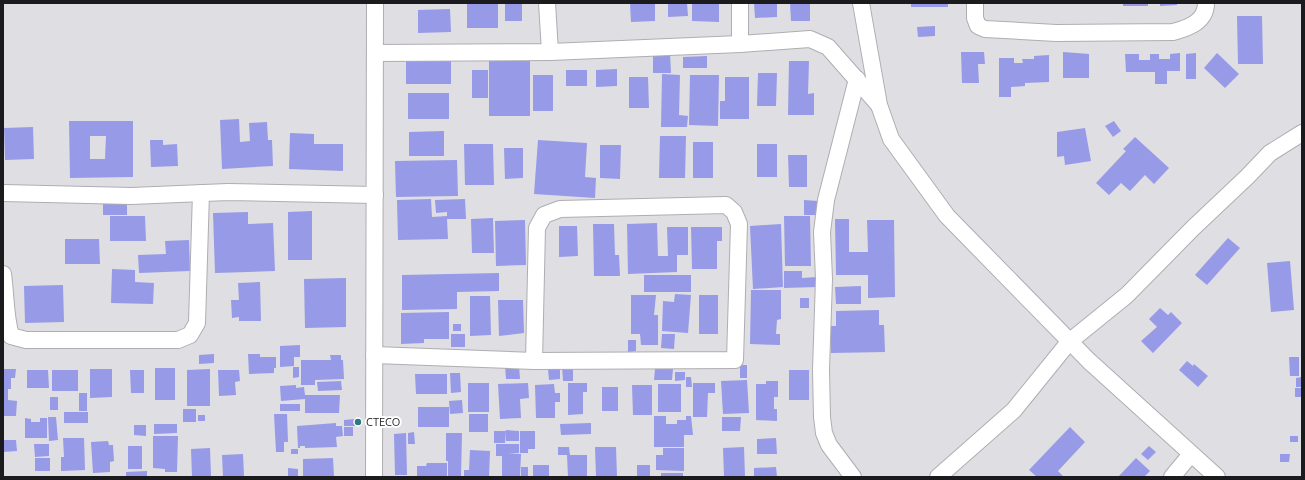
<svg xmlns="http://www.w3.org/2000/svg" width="1305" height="480" viewBox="0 0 1305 480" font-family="Ubuntu,sans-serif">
  <rect width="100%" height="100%" fill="#dfdee3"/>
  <g fill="#979ae6" fill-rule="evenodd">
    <rect x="467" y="3" width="31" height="25"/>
    <rect x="505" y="3" width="17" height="18"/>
    <polygon points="630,3 655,3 655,21 631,22"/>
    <polygon points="668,3 687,3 688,16 668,17"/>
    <polygon points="692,3 719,3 719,22 692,21"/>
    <polygon points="754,3 777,3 777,17 755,18"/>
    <polygon points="790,3 810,3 810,21 791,21"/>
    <rect x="911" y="3" width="37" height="4"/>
    <rect x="1123" y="3" width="25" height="3"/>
    <polygon points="1160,3 1177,3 1177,5 1160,6"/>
    <polygon points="450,9 451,32 418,33 418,10"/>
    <polygon points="1237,16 1262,16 1263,64 1238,64"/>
    <polygon points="935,26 935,36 918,37 917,27"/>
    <polygon points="961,52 984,52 985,64 978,64 979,83 962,83"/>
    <polygon points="1063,52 1089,54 1089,78 1063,78"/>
    <polygon points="653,53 670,53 671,73 653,73"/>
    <polygon points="1180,53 1180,71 1167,71 1167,84 1155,84 1155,72 1126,72 1125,54 1139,54 1139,60 1150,60 1150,54 1159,54 1159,59 1170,59 1170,54"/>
    <polygon points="1196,53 1196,79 1186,79 1186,54"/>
    <polygon points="1217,53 1239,74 1225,88 1204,68"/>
    <polygon points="1049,55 1049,82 1025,83 1025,86 1011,87 1011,97 999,97 999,58 1014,58 1014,63 1023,63 1022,59 1034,59 1034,56"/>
    <polygon points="707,56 707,68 683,68 683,57"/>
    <rect x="406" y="59" width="45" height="25"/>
    <rect x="489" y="61" width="41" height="55"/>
    <polygon points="789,61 809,61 808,94 814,93 814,115 788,115"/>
    <polygon points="617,69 617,86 596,87 596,70"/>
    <rect x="472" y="70" width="16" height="28"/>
    <rect x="566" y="70" width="21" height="16"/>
    <polygon points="758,73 777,73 776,106 757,106"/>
    <polygon points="662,74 680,75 679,115 688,116 687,127 661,127"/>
    <rect x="533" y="75" width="20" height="36"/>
    <polygon points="690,75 719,75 718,126 689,125"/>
    <polygon points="629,77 648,77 649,108 629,108"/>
    <polygon points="725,77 749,77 749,119 720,119 720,101 725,101"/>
    <rect x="408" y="93" width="41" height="26"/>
    <polygon points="239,119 240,142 250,141 249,123 267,122 268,140 272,140 273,166 222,169 220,120"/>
    <path d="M69,121H133V177L70,178ZM90,136H106L105,159H90Z"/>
    <polygon points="1114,121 1121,131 1113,137 1105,126"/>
    <polygon points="33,127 34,159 5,160 4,128"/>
    <polygon points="1085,128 1091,161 1065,165 1064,156 1057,157 1057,132"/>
    <polygon points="444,131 444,156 409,156 409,132"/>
    <polygon points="290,133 314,134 314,144 343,144 343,171 289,169"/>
    <polygon points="660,136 686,136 685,178 659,178"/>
    <polygon points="1135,137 1169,168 1154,184 1145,175 1130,191 1121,183 1109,195 1096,183 1126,151 1123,149"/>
    <polygon points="150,140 163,140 163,145 177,144 178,166 151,167"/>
    <polygon points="538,140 587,143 585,177 596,178 595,198 534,194"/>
    <rect x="693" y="142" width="20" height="36"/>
    <polygon points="464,144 493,144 494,185 465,185"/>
    <rect x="757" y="144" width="20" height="33"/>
    <polygon points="600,145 621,145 620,179 600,178"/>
    <polygon points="504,148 523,148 523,178 505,179"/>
    <polygon points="788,155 807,155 807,187 789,187"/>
    <polygon points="457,160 458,196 396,197 395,161"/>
    <polygon points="431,199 432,217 447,216 447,212 436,213 435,200 465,199 466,219 447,219 448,239 398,240 397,200"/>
    <polygon points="103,200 127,201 127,215 103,215"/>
    <polygon points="804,200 818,201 818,215 804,215"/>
    <polygon points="312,211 312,260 288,260 288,212"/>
    <polygon points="248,212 248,224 273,223 275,271 215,273 213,213"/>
    <polygon points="110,216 145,216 146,241 110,241"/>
    <polygon points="784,216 810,216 811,266 785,266"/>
    <polygon points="493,218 494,253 472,253 471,219"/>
    <polygon points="835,219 849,219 849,252 868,252 867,220 894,220 895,297 868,298 868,275 836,275"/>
    <polygon points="525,220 526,265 496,266 495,221"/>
    <polygon points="657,223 658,256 668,256 667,227 688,227 688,255 677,255 677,272 628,274 627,224"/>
    <polygon points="593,224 614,224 615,255 619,255 620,276 594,276"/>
    <polygon points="781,224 783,287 753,289 750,226"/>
    <polygon points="559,226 577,226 578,256 559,257"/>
    <polygon points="691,227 722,227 722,241 717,241 717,269 692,269"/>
    <polygon points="1228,238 1240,248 1207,285 1195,275"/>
    <polygon points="65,239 99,239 100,264 65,264"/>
    <polygon points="189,240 190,271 139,273 138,255 166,254 165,241"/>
    <polygon points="1290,261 1294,310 1271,312 1267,263"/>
    <polygon points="112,269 135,270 135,282 154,283 153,304 111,303"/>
    <polygon points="784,271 802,271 802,278 817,277 817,287 784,288"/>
    <polygon points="499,273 499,291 457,292 457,309 402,310 402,275"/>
    <rect x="644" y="275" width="47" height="17"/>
    <polygon points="346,278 346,327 305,328 304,279"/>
    <polygon points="260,282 261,321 239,321 239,317 232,318 231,300 239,300 238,283"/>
    <polygon points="63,285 64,322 25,323 24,286"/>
    <polygon points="861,286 861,304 836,304 835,287"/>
    <polygon points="751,290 781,290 781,319 777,320 776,334 780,334 780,345 750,344"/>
    <polygon points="675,294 691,295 688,333 662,331 663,301 674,302"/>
    <polygon points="631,295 656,295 654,315 658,315 658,345 641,345 640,334 631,334"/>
    <rect x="699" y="295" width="19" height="39"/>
    <polygon points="470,296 490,296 491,335 470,336"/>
    <rect x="800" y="298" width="9" height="10"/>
    <polygon points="498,300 523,300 524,333 499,336"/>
    <polygon points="1160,308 1168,315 1171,312 1182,323 1153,353 1141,341 1157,327 1149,319"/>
    <polygon points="879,310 879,325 884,325 885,352 831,353 830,326 836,326 836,311"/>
    <polygon points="449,312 449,339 424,339 424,343 401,344 401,313"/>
    <rect x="453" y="324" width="8" height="7"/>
    <rect x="451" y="334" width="14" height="13"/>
    <polygon points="662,334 675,334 674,349 661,348"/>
    <polygon points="628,340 636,340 636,351 628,352"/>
    <polygon points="300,345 300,357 294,357 294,366 280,367 280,346"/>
    <polygon points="214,354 214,363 199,364 199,355"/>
    <polygon points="248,354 260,354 260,357 276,357 276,368 274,368 274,373 249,374"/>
    <polygon points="330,355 341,355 341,360 343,360 344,379 315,380 315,385 301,385 301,360 331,360"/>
    <polygon points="1289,357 1299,357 1299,376 1290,376"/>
    <polygon points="1187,361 1193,366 1194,364 1208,376 1198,387 1179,370"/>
    <polygon points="519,365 520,379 506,379 505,366"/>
    <rect x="740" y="365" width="7" height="13"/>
    <polygon points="562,366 573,366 573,381 563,381"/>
    <polygon points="293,367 299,367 299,377 293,378"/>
    <rect x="155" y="368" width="20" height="32"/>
    <polygon points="3,369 16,369 15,378 11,378 11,389 8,389 8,400 17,401 16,416 3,416"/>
    <polygon points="90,369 112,369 112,397 90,398"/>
    <polygon points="210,369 210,406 187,406 187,370"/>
    <polygon points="548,369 560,369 560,379 549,380"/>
    <polygon points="655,369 673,369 672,380 654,380"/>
    <polygon points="27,370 48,370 49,388 27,388"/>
    <rect x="52" y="370" width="26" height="21"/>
    <polygon points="130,370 144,370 144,393 131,393"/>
    <polygon points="218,370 239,370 240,381 235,382 236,395 219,396"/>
    <rect x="789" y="370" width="20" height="30"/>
    <polygon points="675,372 685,372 685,380 675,381"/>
    <polygon points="450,373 460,373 461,392 451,393"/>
    <polygon points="415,374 447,374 447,394 416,394"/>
    <polygon points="686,377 691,377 692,387 686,387"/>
    <polygon points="1302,377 1302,387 1296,387 1296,378"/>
    <polygon points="747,380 749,413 723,414 721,381"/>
    <polygon points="341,381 342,390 318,391 317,382"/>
    <polygon points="766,381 778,381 778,397 774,397 774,409 777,409 777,421 756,420 756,384 766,384"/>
    <rect x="468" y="383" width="21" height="29"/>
    <polygon points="528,383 529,398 520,399 521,418 500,419 498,384"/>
    <polygon points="568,383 587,383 587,392 583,392 583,414 568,415"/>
    <polygon points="693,383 715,383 715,393 708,393 707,417 693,417"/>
    <polygon points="554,384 555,393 560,393 560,402 555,402 555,418 536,418 535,385"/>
    <rect x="658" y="384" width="23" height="28"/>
    <polygon points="296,385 296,388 304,387 305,395 340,395 339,413 305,413 305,399 281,401 280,386"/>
    <polygon points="632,385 652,385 652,415 633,415"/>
    <rect x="602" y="387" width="16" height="24"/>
    <rect x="1295" y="388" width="7" height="9"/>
    <rect x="79" y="393" width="8" height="18"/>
    <rect x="50" y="397" width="8" height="13"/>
    <polygon points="462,400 463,413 450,414 449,401"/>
    <rect x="280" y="404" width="20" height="7"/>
    <rect x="418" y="407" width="31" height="20"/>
    <rect x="183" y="409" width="13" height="13"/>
    <rect x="64" y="412" width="24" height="11"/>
    <polygon points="274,414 287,414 288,442 284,442 284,452 276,452"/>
    <rect x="469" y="414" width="19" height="18"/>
    <rect x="198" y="415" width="7" height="6"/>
    <polygon points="654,416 666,416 666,424 677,424 677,420 686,420 686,416 691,416 693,435 684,435 684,447 654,447"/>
    <polygon points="48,417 56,417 58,440 49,441"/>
    <polygon points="722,417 741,417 740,431 722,431"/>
    <polygon points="25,418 31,419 31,422 40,422 40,418 47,418 47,438 25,438"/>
    <polygon points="355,419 355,426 344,426 344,420"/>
    <polygon points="336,423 336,426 342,426 343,436 336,437 337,447 305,448 305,446 300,446 300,448 298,448 297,426"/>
    <polygon points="591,423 591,434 561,435 560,424"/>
    <polygon points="154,424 177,424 177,433 154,434"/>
    <polygon points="134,425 146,425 146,436 134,435"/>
    <rect x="344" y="427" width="9" height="9"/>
    <polygon points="1070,427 1085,442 1058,471 1064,477 1037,477 1029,470"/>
    <polygon points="506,430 519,431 519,441 506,441"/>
    <polygon points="494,431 506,431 505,443 494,443"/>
    <polygon points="520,431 535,431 535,449 528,449 528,453 520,453"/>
    <polygon points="414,432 415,444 408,444 408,433"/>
    <polygon points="406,433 407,475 395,475 394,434"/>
    <polygon points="446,433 462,433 461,477 448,477 448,461 446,461"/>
    <polygon points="153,436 178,436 177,472 165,472 165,469 153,468"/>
    <rect x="1290" y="436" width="8" height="6"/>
    <polygon points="63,438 84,438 85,470 61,471 61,457 64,457"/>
    <polygon points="776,438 777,454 757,454 757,439"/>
    <polygon points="3,440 16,440 17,451 3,452"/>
    <polygon points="108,441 109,445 113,445 114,461 110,462 110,472 93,473 91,442"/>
    <polygon points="34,444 49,444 49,456 35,457"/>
    <polygon points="496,444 519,444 519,453 508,454 521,454 520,477 502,477 502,456 496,456"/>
    <rect x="128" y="446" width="14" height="23"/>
    <polygon points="1149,446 1156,452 1148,460 1141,454"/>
    <polygon points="558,447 569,447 570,455 558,455"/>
    <polygon points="595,447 616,447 617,477 596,477"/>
    <polygon points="744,447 745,477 724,477 723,448"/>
    <polygon points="210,448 211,476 192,477 191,449"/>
    <polygon points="663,448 684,448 684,471 656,470 656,455 663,455"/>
    <rect x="291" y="449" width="7" height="5"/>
    <polygon points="470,450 490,451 489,477 464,477 464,470 469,470"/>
    <polygon points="243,454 244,476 223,477 222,455"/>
    <polygon points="1280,454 1290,454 1289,462 1280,462"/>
    <polygon points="567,455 587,455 587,477 568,477"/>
    <rect x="35" y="458" width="15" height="13"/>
    <polygon points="333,458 334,477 303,477 303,459"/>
    <polygon points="1136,458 1150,471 1144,477 1118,477"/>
    <polygon points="427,463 447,463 447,477 417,477 417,466 426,466"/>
    <rect x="533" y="465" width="16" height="12"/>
    <rect x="637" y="465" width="13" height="12"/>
    <rect x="521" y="467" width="7" height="10"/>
    <polygon points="776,467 777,477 754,477 754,468"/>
    <polygon points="288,468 298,469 298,477 288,477"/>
    <polygon points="147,471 147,477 126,477 126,472"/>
    <rect x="661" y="473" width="22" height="4"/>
  </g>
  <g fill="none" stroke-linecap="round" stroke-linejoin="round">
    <defs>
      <g id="minor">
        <polyline points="547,3 550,52"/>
        <polyline points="740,3 740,44"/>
        <polyline points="861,3 879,105 891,139 947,216 1089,361 1217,477"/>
        <path d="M975,3V18L978,26L985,29L1056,33L1173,32C1188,28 1206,22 1206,3"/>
        <polyline points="376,53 550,52 740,44 810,39 828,47 878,104"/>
        <polyline points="3,193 131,196 228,192 375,195"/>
        <path d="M3,274C6,295 5,316 11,336L26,340H178L190,335L197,323L201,193"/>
        <polyline points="374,355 534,361 735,360 739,224 734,212 726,205 560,209 544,215 537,228 534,361"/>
        <polyline points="374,477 375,3"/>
        <polyline points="853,477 829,445 824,433 822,417 821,370 824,279 822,232 826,200 857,79"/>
        <polyline points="938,477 1014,410 1069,342 1127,295 1193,228 1247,177 1270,153 1302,133"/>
        <polyline points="1172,477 1191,454"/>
      </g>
    </defs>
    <use href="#minor" stroke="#afadb2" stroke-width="18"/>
    <use href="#minor" stroke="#fff" stroke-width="16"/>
  </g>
  <circle fill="#307782" stroke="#fff" stroke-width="1.5" cx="358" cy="422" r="4"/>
  <g text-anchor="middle" stroke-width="4" stroke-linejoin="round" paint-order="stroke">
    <g font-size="11" fill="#1b1b1d" stroke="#fff" text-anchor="start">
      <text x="366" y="426">CTECO</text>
    </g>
  </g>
  <rect width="1305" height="480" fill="none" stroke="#1b1b1d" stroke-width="8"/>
</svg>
